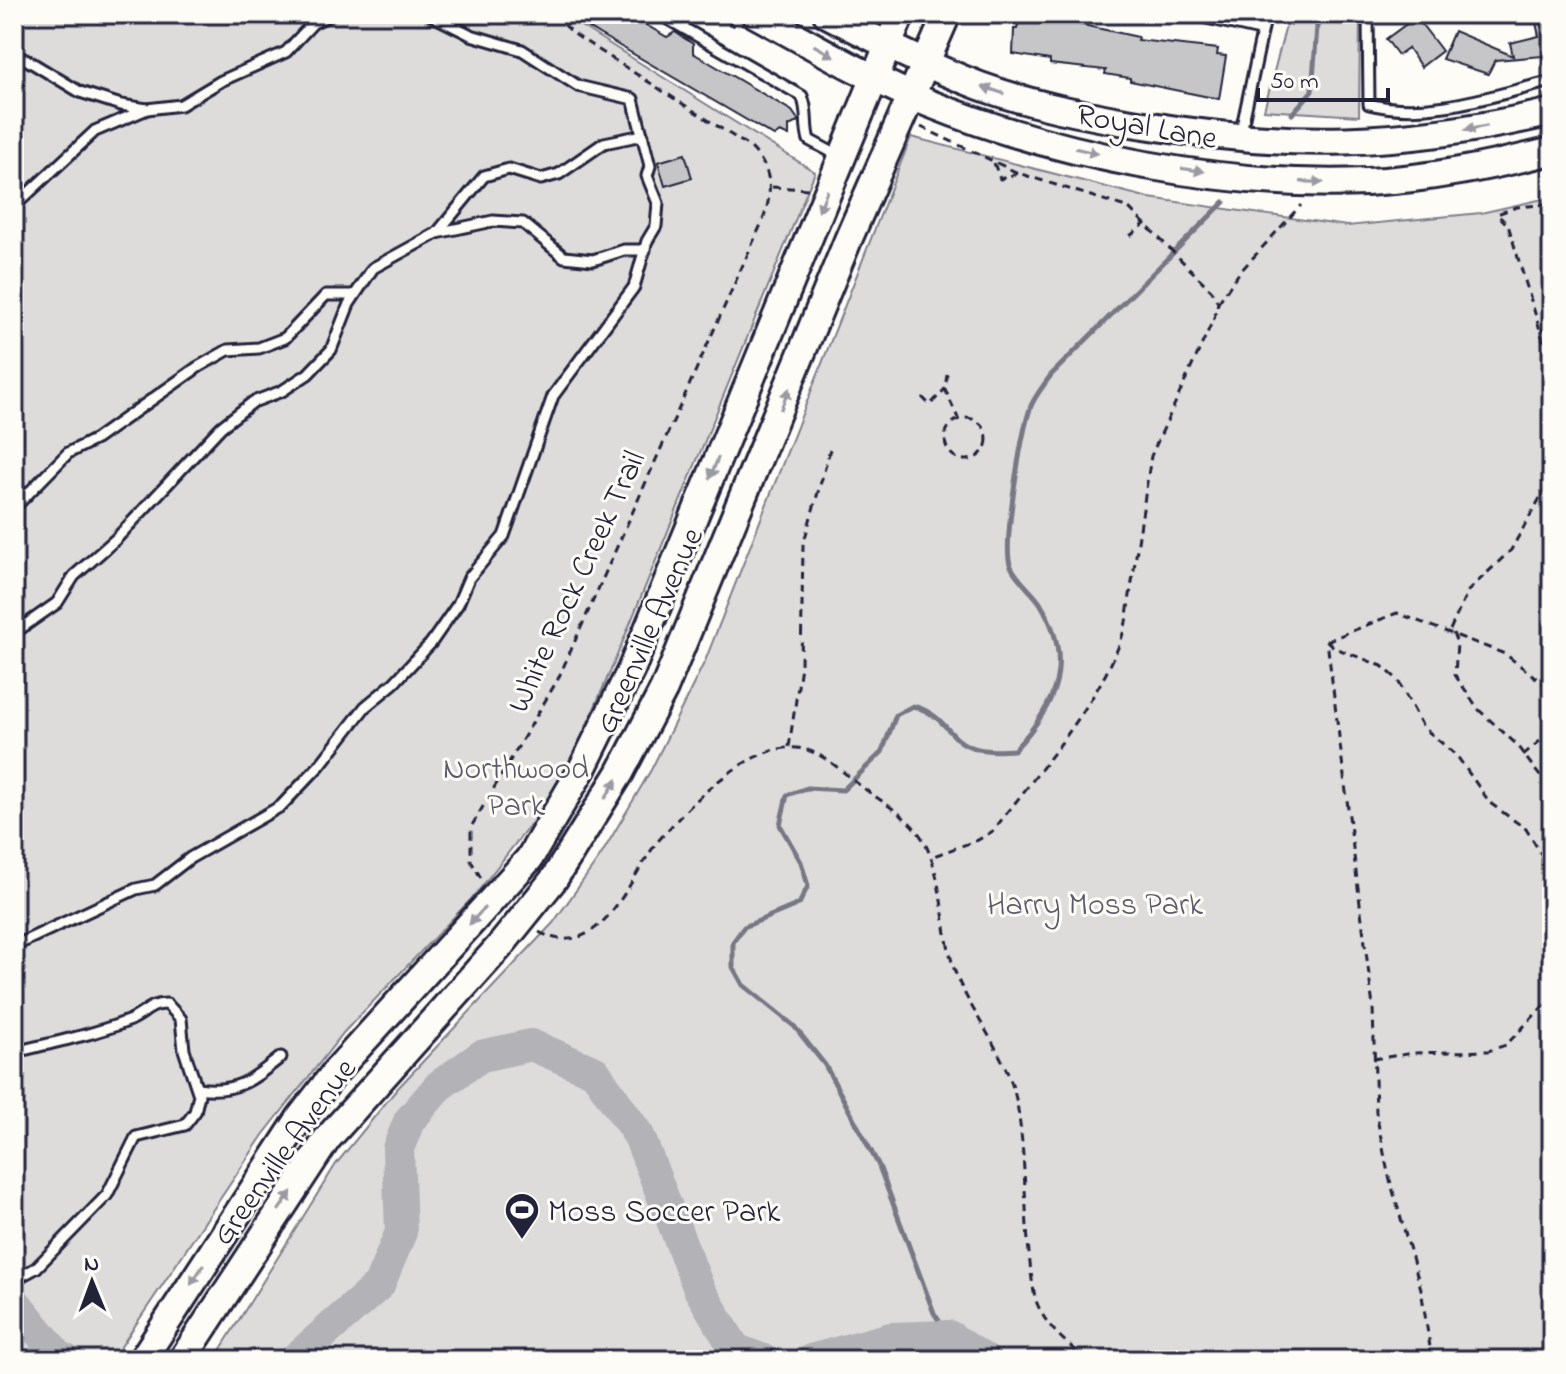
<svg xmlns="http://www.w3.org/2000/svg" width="1566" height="1374" viewBox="0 0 1566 1374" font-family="'Indie Flower',sans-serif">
  <rect width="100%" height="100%" fill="#fdfcf7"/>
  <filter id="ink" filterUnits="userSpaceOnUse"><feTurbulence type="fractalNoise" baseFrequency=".0125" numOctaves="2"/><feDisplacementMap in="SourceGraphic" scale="16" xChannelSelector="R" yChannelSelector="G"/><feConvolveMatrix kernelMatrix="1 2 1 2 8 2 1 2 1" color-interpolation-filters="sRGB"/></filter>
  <g filter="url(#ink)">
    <g fill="#dddcdb" stroke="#807f8b" stroke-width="2">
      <polygon points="14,14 568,14 568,18 815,172 616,658 578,746 545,806 475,895 344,1032 263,1135 112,1360 14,1360"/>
      <polygon points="1289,14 1360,14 1359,116 1264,110"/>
      <polygon points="911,137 1149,198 1347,226 1481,213 1552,197 1552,1360 214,1360 336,1164 397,1089 553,923 601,855 651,770 705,661"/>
    </g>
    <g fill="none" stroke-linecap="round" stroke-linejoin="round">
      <g stroke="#787885" stroke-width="5">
        <polyline points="1292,114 1312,91 1318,14"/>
        <path d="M949,1336L934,1313L879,1166L825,1065L794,1026L743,985L733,967V942L744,927L799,904L808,886L801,862L780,825L787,795L807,788L843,790L882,752L896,715L913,706C960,719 941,757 1014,750C1057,705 1075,661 1040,603C1032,591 1015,578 1010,564C1003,542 1022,430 1031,406C1035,396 1044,385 1051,375L1224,202"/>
      </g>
      <g stroke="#b2b2b7" stroke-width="32">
        <polyline points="14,1301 59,1357 66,1360"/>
        <polyline points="294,1360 379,1285 401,1232 398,1149 409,1121 440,1085 481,1056 531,1045 595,1072 639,1136 699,1289 735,1349 763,1360"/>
        <polyline points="811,1360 891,1338 949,1336 985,1360"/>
      </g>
    </g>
    <g fill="#c6c6c8" stroke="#22223b" stroke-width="2">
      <polygon points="587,14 627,14 667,37 675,32 693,44 693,53 792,111 799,121 789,126 789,136 780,132 774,136 587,27"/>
      <polygon points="1534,14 1552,14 1552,69 1546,70 1543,56 1495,60 1488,74 1442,59 1454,31 1513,56 1510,43 1539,36"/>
      <polygon points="1416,17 1442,51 1421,67 1408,48 1398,55 1386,39"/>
      <polygon points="1055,19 1138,37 1137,40 1218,49 1217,55 1226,56 1219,99 1130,81 1130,78 1105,74 1106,70 1050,64 1050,60 1013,54 1014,29 1017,29 1019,20 1055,23"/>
      <polygon points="685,154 692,178 665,186 658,162"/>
    </g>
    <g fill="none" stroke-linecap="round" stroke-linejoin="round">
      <defs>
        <g id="lane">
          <path d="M659,14L802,96C809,112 804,124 809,140L839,156"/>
          <polyline points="1189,14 1260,30"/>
          <path d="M1368,14L1369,104C1429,119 1494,95 1552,81"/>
          <polyline points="14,56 27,60 80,92 121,105 147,109 181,105 221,81 286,52 313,23 332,14"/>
          <polyline points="1240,136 1266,14"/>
          <polyline points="21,200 95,131 147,109"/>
          <polyline points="437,233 484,176 509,169 541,179 559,174 604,143 643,135"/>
          <polyline points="14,508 68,453 96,439 198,367 228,350 259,348 285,338 326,295 354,295"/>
          <polyline points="14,633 57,603 74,576 116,539 221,427 253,402 282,391 308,374 331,350 349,304 373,268 437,233 493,221 523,223 564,257 593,260 624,250 645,250"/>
          <polyline points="14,946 136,889 155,885 190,858 281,806 320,765 365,707 394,683 431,643 458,604 469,578 504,536 553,396 634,287 647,241 656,226 658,203 647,176 650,166 633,99 578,86 522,50 471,35 429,14"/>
          <path d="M14,1052C52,1043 92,1035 128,1021C144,1015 150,1003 167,1004L181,1019L184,1050L199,1095L195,1112L185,1125L136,1137L107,1195L36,1268L14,1280"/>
          <path d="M198,1088C236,1094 252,1080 281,1057"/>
        </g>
        <g id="secondary">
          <path d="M755,14C812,45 868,78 928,103C1059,156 1225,188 1367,182C1429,179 1491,166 1552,151"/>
          <path d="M827,14C877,40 927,66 980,86C1032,105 1084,115 1138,124C1288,149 1404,147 1552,112"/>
          <polyline points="529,859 582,769 631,670 901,14"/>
          <polyline points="554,879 620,773 664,689 848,240 947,14"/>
        </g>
      </defs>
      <use href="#lane" stroke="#22223b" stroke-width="15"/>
      <use href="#secondary" stroke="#22223b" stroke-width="32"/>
      <g stroke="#22223b" stroke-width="3" stroke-dasharray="8 6" stroke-linecap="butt">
        <polyline points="716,14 736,27"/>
        <path d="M921,127L1018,173L1129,208L1212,291L1218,303L1214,318L1151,456L1126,622C1112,688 1035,776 993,831L978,840L931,857"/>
        <polyline points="994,163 1000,179 1018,173"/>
        <polyline points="772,187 808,189"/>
        <polyline points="1130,236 1146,223"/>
        <polyline points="1218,303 1239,273 1301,205"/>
        <polyline points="1541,330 1552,330"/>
        <polyline points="947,374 945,389 958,418"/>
        <polyline points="922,397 930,405 945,389"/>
        <circle cx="966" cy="439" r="21"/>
        <polyline points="1450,630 1468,591 1511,550 1550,480 1551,469 1545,453 1548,390 1544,343 1508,225 1497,214 1517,207 1552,204"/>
        <polyline points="1453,633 1457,643 1455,675 1479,710 1515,743 1552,792"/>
        <polyline points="1327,641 1335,648 1382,666 1397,679 1423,727 1457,756 1490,803 1526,829 1552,872"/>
        <polyline points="789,747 801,666 803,545 830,450"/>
        <polyline points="1523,755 1552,731"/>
        <path d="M481,878L471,861V827L558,679L763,220C773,192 773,169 750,147L577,36L552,14"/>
        <path d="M539,932C602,965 629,876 659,840C689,805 756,734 807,750C827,756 846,775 862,787C882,802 909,817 922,838C947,881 939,939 960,984C979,1024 1009,1060 1017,1104C1028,1168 1023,1234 1035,1298C1045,1327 1064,1341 1088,1360"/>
        <polyline points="1373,1059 1414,1053 1488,1051 1506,1045 1552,997"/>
        <polyline points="1432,1360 1421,1289 1388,1173 1376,1113 1373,1007 1327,641 1397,613 1505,654 1552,690"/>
      </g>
      <use href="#lane" stroke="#fdfcf7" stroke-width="9"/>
      <use href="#secondary" stroke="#fdfcf7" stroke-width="26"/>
      <defs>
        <g id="secondary-bridge">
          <polyline points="142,1360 300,1118 336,1071 529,859"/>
          <polyline points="182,1360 327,1139 500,946 554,879"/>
        </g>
      </defs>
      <use href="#secondary-bridge" stroke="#22223b" stroke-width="32" stroke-linecap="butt"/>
      <use href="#secondary-bridge" stroke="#fdfcf7" stroke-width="26"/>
    </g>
    <defs><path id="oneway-solid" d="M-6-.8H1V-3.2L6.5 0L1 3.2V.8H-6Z" transform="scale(2)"/></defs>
    <g fill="#9a9aa2">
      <use href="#oneway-solid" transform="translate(824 51) rotate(29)"/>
      <use href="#oneway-solid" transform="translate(993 90) rotate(-162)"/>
      <use href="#oneway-solid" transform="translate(1476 128) rotate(169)"/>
      <use href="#oneway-solid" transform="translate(1087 151) rotate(13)"/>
      <use href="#oneway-solid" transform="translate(1193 170) rotate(8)"/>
      <use href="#oneway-solid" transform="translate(1312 182) rotate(2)"/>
      <use href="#oneway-solid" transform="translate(823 201) rotate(112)"/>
      <use href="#oneway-solid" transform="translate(785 399) rotate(-68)"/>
      <use href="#oneway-solid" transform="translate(714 468) rotate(112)"/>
      <use href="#oneway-solid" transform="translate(611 789) rotate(-58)"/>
      <use href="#oneway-solid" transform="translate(477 916) rotate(132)"/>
      <use href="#oneway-solid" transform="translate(285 1201) rotate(-56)"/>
      <use href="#oneway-solid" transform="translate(197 1275) rotate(123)"/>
    </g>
  </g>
  <defs>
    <symbol id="stadium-pin" viewBox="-11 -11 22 30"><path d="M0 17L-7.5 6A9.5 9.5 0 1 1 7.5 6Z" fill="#22223b" stroke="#fdfcf7"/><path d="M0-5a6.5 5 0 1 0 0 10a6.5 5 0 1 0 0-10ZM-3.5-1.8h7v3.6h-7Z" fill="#fff"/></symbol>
  </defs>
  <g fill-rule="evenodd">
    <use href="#stadium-pin" x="502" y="1190" width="40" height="54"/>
  </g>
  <g text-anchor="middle" stroke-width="6" stroke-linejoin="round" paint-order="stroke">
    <g font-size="32" fill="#22223b" stroke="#fdfcf7">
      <text transform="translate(1147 125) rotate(10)" y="11">Royal Lane</text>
      <text transform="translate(575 581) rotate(-65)" y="11">White Rock Creek Trail</text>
      <text transform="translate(648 630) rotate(-66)" y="11">Greenville Avenue</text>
      <text transform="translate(283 1151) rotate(-54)" y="11">Greenville Avenue</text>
    </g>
    <g font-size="32" fill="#5a5a6b" stroke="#fdfcf7">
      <text x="516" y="778">Northwood<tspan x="516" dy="37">Park</tspan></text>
      <text x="1095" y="914">Harry Moss Park</text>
    </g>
    <g font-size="32" fill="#22223b" stroke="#fdfcf7" text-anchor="start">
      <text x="548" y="1221">Moss Soccer Park</text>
    </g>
  </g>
  <rect width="1566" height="1374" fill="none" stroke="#fdfcf7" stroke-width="48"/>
  <rect x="24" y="24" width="1518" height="1326" fill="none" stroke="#22223b" stroke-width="3" filter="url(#ink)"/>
  <g transform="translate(92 1282) rotate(359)" stroke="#fdfcf7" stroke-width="6" paint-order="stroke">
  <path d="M0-6L14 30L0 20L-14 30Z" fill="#22223b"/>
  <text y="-12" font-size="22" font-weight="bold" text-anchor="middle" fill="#22223b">N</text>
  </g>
  <path d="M1258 88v12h130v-12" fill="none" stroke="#22223b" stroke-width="4"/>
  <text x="1270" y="88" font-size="24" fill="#22223b" stroke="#fdfcf7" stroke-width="6" paint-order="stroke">50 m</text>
</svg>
